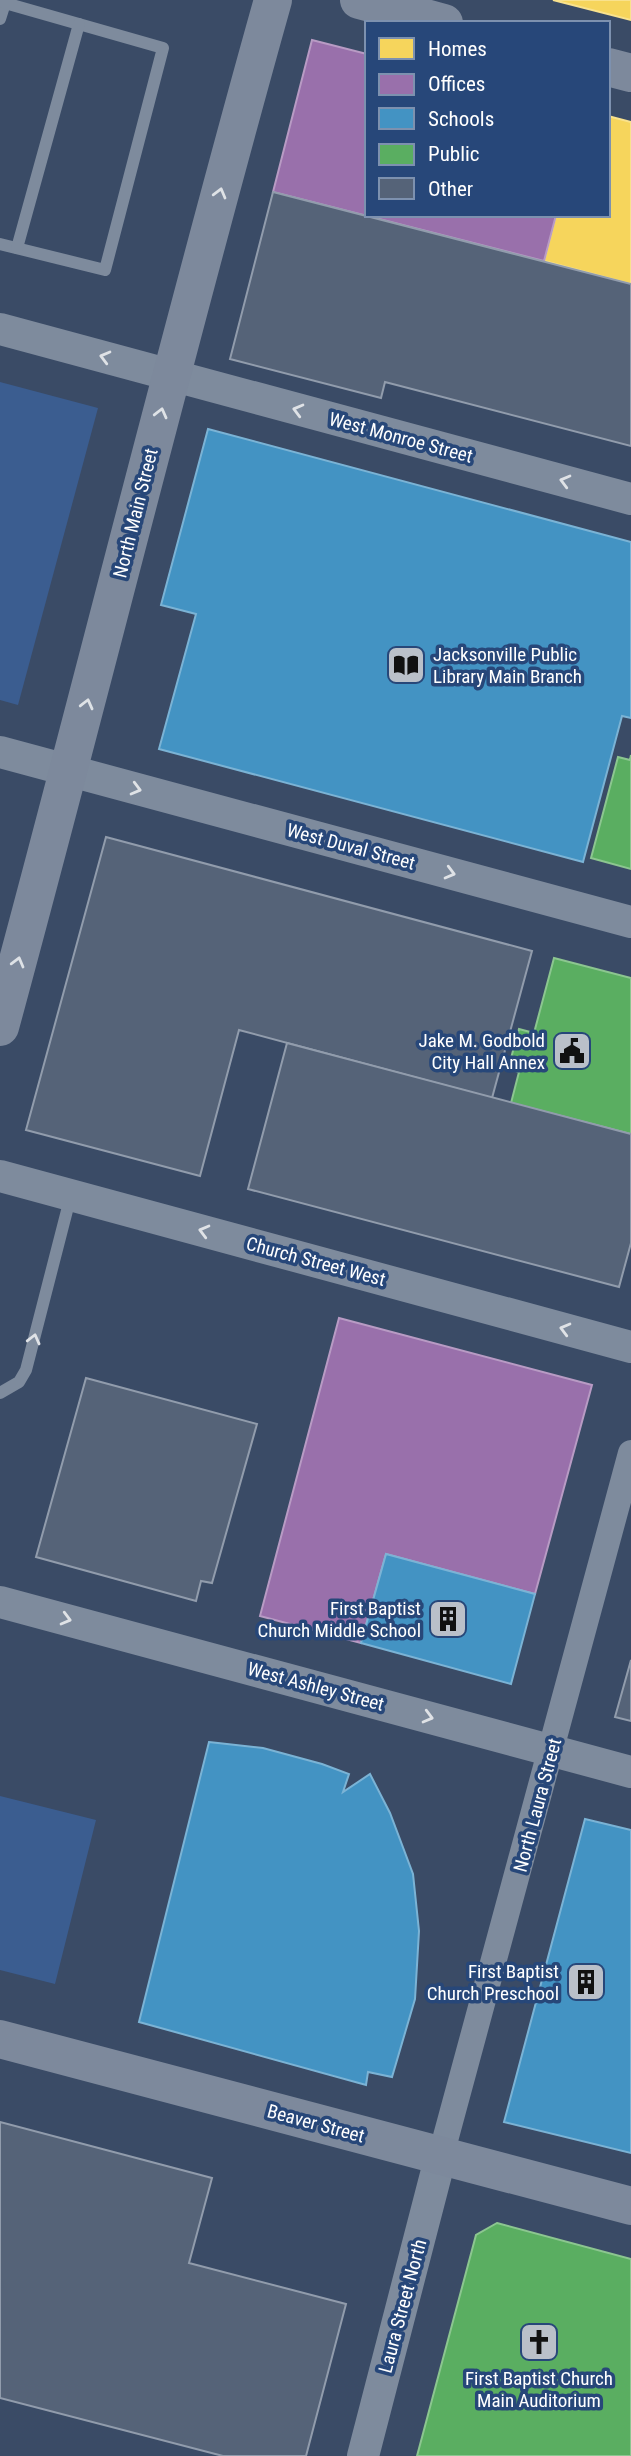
<svg xmlns="http://www.w3.org/2000/svg" width="631" height="2456" viewBox="0 0 631 2456" font-family="'Roboto Condensed',sans-serif">
  <rect width="100%" height="100%" fill="#3a4b66"/>
  <g fill="#3b5d90">
    <polygon points="0,382 98,408 18,705 0,700"/>
    <polygon points="0,1796 96,1820 55,1984 0,1970"/>
  </g>
  <g fill="#f6d55c" stroke="#f9e28d" stroke-width="2">
    <polygon points="553,0 631,0 631,20"/>
    <polygon points="608,116 631,122 631,284 544,261 556,215 608,215"/>
  </g>
  <g fill="#9970ab" stroke="#b89bc4" stroke-width="2">
    <polygon points="312,40 367,54 367,215 556,215 544,261 273,192"/>
    <polygon points="339,1318 592,1385 535,1594 386,1554 361,1643 260,1616"/>
  </g>
  <g fill="#4393c3" stroke="#7bb3d5" stroke-width="2">
    <polygon points="208,429 631,542 631,718 622,716 583,862 159,749 196,614 161,605"/>
    <polygon points="386,1554 535,1594 511,1684 361,1643"/>
    <polygon points="209,1742 263,1748 322,1764 349,1774 343,1792 370,1774 390,1813 413,1874 419,1931 415,1999 392,2077 368,2072 366,2085 139,2022"/>
    <polygon points="585,1819 631,1830 631,2153 504,2122"/>
  </g>
  <g fill="#5aae61" stroke="#8cc690" stroke-width="2">
    <polygon points="631,755 631,869 591,858 618,757 630,760"/>
    <polygon points="554,958 631,978 631,1134 511,1103 519,1072 508,1069 519,1029 534,1033"/>
    <polygon points="497,2223 631,2259 631,2456 417,2456 476,2235"/>
  </g>
  <g fill="#556378" stroke="#919cac" stroke-width="2">
    <polygon points="273,192 631,284 631,446 385,382 381,398 230,359"/>
    <polygon points="106,837 532,951 492,1098 239,1030 200,1176 26,1130"/>
    <polygon points="287,1043 631,1134 631,1243 619,1287 248,1189"/>
    <polygon points="86,1378 257,1424 212,1583 201,1581 196,1601 36,1557"/>
    <polygon points="631,1660 631,1721 615,1717"/>
    <polygon points="0,2122 212,2178 189,2263 346,2304 306,2456 223,2456 0,2398"/>
  </g>
  <g fill="none" stroke-linecap="round" stroke-linejoin="round">
    <g stroke="#7e8b9d" stroke-width="12">
      <polyline points="0,19 6,0"/>
      <polyline points="0,244 105,270 163,48 5,3"/>
      <polyline points="17,248 79,24"/>
      <polyline points="0,1393 19,1382 26,1370 71,1195"/>
    </g>
    <polyline stroke="#7e8b9d" stroke-width="26" points="441,2155 631,1453"/>
    <g stroke="#7e8b9d" stroke-width="32">
      <polyline points="0,329 631,499"/>
      <polyline points="0,752 631,922"/>
      <polyline points="0,1176 631,1347"/>
      <polyline points="0,1602 631,1772"/>
      <polyline points="363,2456 441,2155"/>
    </g>
    <g stroke="#7d899c" stroke-width="38">
      <polyline points="359,0 444,23"/>
      <polyline points="608,67 631,73"/>
      <path d="M0,1027C93,685 177,341 273,0"/>
      <polyline points="0,2039 631,2206"/>
    </g>
  </g>
  <defs><path id="oneway-chevron" d="M-2-3.5L2.5 0L-2 3.5" fill="none" stroke-width="1.6" stroke-linecap="round" stroke-linejoin="round" transform="scale(1.75)"/></defs>
  <g stroke="#dee2e6">
    <use href="#oneway-chevron" transform="translate(220 193) rotate(-75)"/>
    <use href="#oneway-chevron" transform="translate(161 413) rotate(-76)"/>
    <use href="#oneway-chevron" transform="translate(87 704) rotate(-76)"/>
    <use href="#oneway-chevron" transform="translate(18 962) rotate(-75)"/>
  </g>
  <g stroke="#dfe2e6">
    <use href="#oneway-chevron" transform="translate(105 357) rotate(-165)"/>
    <use href="#oneway-chevron" transform="translate(298 410) rotate(-165)"/>
    <use href="#oneway-chevron" transform="translate(565 481) rotate(-165)"/>
    <use href="#oneway-chevron" transform="translate(136 789) rotate(15)"/>
    <use href="#oneway-chevron" transform="translate(450 873) rotate(15)"/>
    <use href="#oneway-chevron" transform="translate(204 1231) rotate(-165)"/>
    <use href="#oneway-chevron" transform="translate(565 1329) rotate(-165)"/>
    <use href="#oneway-chevron" transform="translate(34 1339) rotate(-76)"/>
    <use href="#oneway-chevron" transform="translate(66 1619) rotate(15)"/>
    <use href="#oneway-chevron" transform="translate(428 1717) rotate(15)"/>
  </g>
  <defs>
    <symbol id="library-square" viewBox="-11 -11 22 22"><rect x="-9" y="-9" width="18" height="18" rx="4" fill="#bac0c9" stroke="#274779"/><path d="M-6-4Q-3-5.5-.7-3.5V5Q-3 3-6 4ZM6-4Q3-5.5 .7-3.5V5Q3 3 6 4Z" fill="#111"/></symbol>
    <symbol id="civic-square" viewBox="-11 -11 22 22"><rect x="-9" y="-9" width="18" height="18" rx="4" fill="#bac0c9" stroke="#274779"/><path d="M-.6-6.5H3V-4.5H.6V-3L4-1V1h2V6H-6V1h2V-1L-.6-3ZM-1.2 2.5V6h2.4V2.5Z" fill="#111"/></symbol>
    <symbol id="building-square" viewBox="-11 -11 22 22"><rect x="-9" y="-9" width="18" height="18" rx="4" fill="#bac0c9" stroke="#274779"/><path d="M-4-6H4V6H1V3H-1V6H-4ZM-2.5-4.3h1.7v1.8h-1.7ZM.8-4.3h1.7v1.8H.8ZM-2.5-1h1.7V.8h-1.7ZM.8-1h1.7V.8H.8Z" fill="#111"/></symbol>
    <symbol id="church-square" viewBox="-11 -11 22 22"><rect x="-9" y="-9" width="18" height="18" rx="4" fill="#bac0c9" stroke="#274779"/><path d="M-1.2-6h2.4v3.5h3.3v2.4h-3.3V6h-2.4V-.1h-3.3v-2.4h3.3Z" fill="#111"/></symbol>
  </defs>
  <g fill-rule="evenodd">
    <use href="#library-square" x="384" y="643" width="44" height="44"/>
    <use href="#civic-square" x="550" y="1029" width="44" height="44"/>
    <use href="#building-square" x="426" y="1597" width="44" height="44"/>
    <use href="#building-square" x="564" y="1960" width="44" height="44"/>
    <use href="#church-square" x="517" y="2320" width="44" height="44"/>
  </g>
  <g text-anchor="middle" stroke-width="7" stroke-linejoin="round" paint-order="stroke">
    <g font-size="19" fill="#fff" stroke="#274779">
      <text transform="translate(401 437) rotate(15)" y="7">West Monroe Street</text>
      <text transform="translate(135 513) rotate(-76)" y="7">North Main Street</text>
      <text transform="translate(351 846) rotate(15)" y="7">West Duval Street</text>
      <text transform="translate(316 1261) rotate(15)" y="7">Church Street West</text>
      <text transform="translate(316 1686) rotate(15)" y="7">West Ashley Street</text>
      <text transform="translate(537 1805) rotate(-75)" y="7">North Laura Street</text>
      <text transform="translate(316 2123) rotate(15)" y="7">Beaver Street</text>
      <text transform="translate(402 2306) rotate(-75)" y="7">Laura Street North</text>
    </g>
    <g font-size="19" fill="#fff" stroke="#274779" text-anchor="end">
      <text x="433" y="661" text-anchor="start">Jacksonville Public<tspan x="433" dy="22">Library Main Branch</tspan></text>
      <text x="545" y="1047">Jake M. Godbold<tspan x="545" dy="22">City Hall Annex</tspan></text>
      <text x="421" y="1615">First Baptist<tspan x="421" dy="22">Church Middle School</tspan></text>
      <text x="559" y="1978">First Baptist<tspan x="559" dy="22">Church Preschool</tspan></text>
      <text x="539" y="2385" text-anchor="middle">First Baptist Church<tspan x="539" dy="22">Main Auditorium</tspan></text>
    </g>
  </g>
  <rect x="365" y="21" width="245" height="196" fill="#274779" stroke="#7d91af" stroke-width="2"/>
  <rect x="379" y="38" width="35" height="21" fill="#f6d55c" stroke="#7d91af" stroke-width="2"/>
  <text x="428" y="56" font-size="21" fill="#ffffff">Homes</text>
  <rect x="379" y="74" width="35" height="21" fill="#9970ab" stroke="#7d91af" stroke-width="2"/>
  <text x="428" y="91" font-size="21" fill="#ffffff">Offices</text>
  <rect x="379" y="108" width="35" height="21" fill="#4393c3" stroke="#7d91af" stroke-width="2"/>
  <text x="428" y="126" font-size="21" fill="#ffffff">Schools</text>
  <rect x="379" y="144" width="35" height="21" fill="#5aae61" stroke="#7d91af" stroke-width="2"/>
  <text x="428" y="161" font-size="21" fill="#ffffff">Public</text>
  <rect x="379" y="178" width="35" height="21" fill="#556378" stroke="#7d91af" stroke-width="2"/>
  <text x="428" y="196" font-size="21" fill="#ffffff">Other</text>
</svg>
